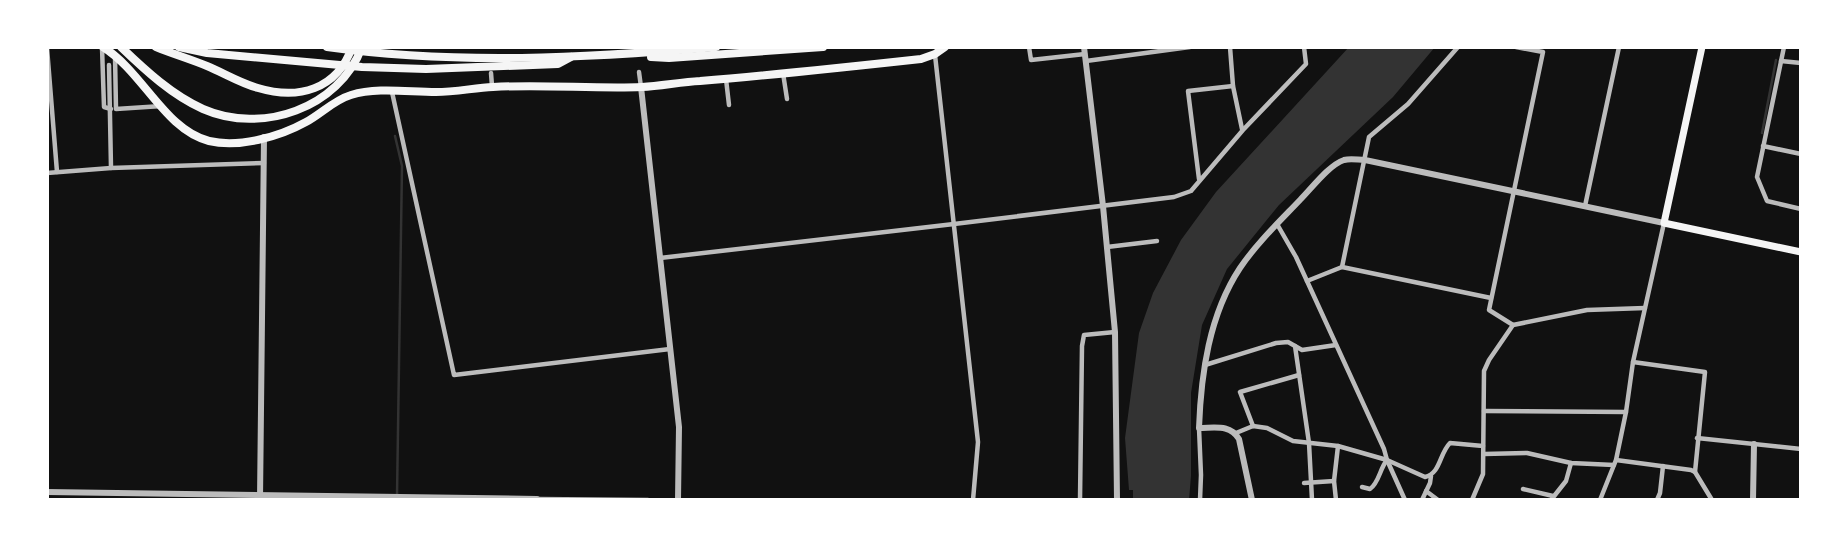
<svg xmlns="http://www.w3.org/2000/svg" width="1848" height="547" viewBox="0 0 1848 547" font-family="'Source Serif 4',serif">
  <rect width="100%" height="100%" fill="#111"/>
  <polygon fill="#333" points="1349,47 1435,47 1393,97 1279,205 1227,269 1202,325 1191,393 1191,476 1189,500 1133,500 1133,490 1129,490 1125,438 1139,333 1153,293 1181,240 1216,192"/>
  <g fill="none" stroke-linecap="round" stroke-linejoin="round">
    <g stroke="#333" stroke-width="2.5">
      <polyline points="1762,133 1776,60"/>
      <polyline points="395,136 402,166 397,496"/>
    </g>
    <g stroke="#bcbcbc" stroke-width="4.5">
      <polyline points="102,47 104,107 111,109"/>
      <polyline points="1029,47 1031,60 1085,54"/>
      <polyline points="1230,47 1233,86 1242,129"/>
      <polyline points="1784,47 1757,177 1767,201 1801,209"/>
      <polyline points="47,48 57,172"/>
      <polyline points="935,55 978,442 973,500"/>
      <polyline points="115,56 116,109 162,106"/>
      <polyline points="1086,61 1190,47"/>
      <polyline points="1781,61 1801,63"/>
      <polyline points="109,65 111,168"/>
      <polyline points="639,72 641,87"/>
      <polyline points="491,73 492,86"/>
      <polyline points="783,73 787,99"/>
      <polyline points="726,79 729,105"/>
      <polyline points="392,92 454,375 670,349"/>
      <polyline points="1763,146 1801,154"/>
      <polyline points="47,173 111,168 264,163"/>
      <polyline points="1199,179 1188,91 1233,86"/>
      <polyline points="1585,206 1619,47"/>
      <polyline points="1277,224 1296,257 1384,449 1387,460 1405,500"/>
      <polyline points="1107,247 1157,241"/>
      <polyline points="660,258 954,224 1174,197 1191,191 1243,130 1306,64 1304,47"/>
      <polyline points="1342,267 1491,298"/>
      <polyline points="1307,281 1342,267 1369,137 1408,104 1458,47"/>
      <polyline points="1513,325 1489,310 1543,52 1516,47"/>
      <polyline points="1295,346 1309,443 1312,500"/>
      <polyline points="1633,362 1705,372 1695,472 1712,500"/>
      <polyline points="1205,365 1276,343 1288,342 1302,350 1336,345"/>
      <polyline points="1484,411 1626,412"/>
      <polyline points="1253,426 1240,392 1299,375"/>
      <polyline points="1199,428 1201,475 1200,500"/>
      <path d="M1236,433L1253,426L1267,428L1293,441L1338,446L1387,460L1425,477C1441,473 1439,454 1450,443L1483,446"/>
      <polyline points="1697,438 1801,449"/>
      <polyline points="1484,454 1527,453 1571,463 1614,465"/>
      <polyline points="1616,460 1691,470 1695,472"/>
      <polyline points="1304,483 1334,481"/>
      <path d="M1362,487L1370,489C1379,483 1380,468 1387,460"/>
      <polyline points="1523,489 1553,496"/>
      <polyline points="1426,491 1438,500"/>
      <polyline points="537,499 648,500"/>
      <polyline points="1080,500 1082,346 1084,335 1115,332"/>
      <polyline points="1336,500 1334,481 1338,446"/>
      <polyline points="1422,500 1430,483 1431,476"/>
      <polyline points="1472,500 1483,474 1484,371 1489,360 1513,325 1587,310 1645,308"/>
      <polyline points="1551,500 1566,481 1571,463"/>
      <polyline points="1600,500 1616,460 1626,412 1633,362 1664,223"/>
      <polyline points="1657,500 1660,493 1663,466"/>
    </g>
    <g stroke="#bcbcbc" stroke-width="6">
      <polyline points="1084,47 1103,206 1115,332 1117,500"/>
      <polyline points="641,87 679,427 678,500"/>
      <polyline points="47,492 537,499"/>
      <polyline points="260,500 264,137"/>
      <path d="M1252,500L1239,439C1230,424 1215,428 1199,428C1201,374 1209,315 1240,268C1257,243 1279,222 1300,200C1312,188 1329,165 1344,160C1351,158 1358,160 1365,160L1664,223"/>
      <polyline points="1753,500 1754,444"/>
    </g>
    <polyline stroke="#f5f5f5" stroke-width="7" points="1702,47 1664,223 1801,252"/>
    <g stroke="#f5f5f5" stroke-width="8">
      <path d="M103,47C143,72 165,130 209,141C239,148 279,137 306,122C321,114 334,100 351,95C377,87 408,92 436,92C455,92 474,88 493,87C543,84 593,89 642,87C661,86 681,82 700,81C774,75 848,67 921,59L935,54L945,47"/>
      <path d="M121,47C146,71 172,95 203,109C262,135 339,108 362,47"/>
      <path d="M156,47C173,54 190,59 207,66C224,73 240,83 258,88C298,100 337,90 352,47"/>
      <polyline points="179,47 207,53 362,67 426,69 558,64 571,57"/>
      <path d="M327,47C456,65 587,58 716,47"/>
      <polyline points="651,57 669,58 823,47"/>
    </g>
  </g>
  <rect width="1848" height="547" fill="none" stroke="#ffffff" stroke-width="98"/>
</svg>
